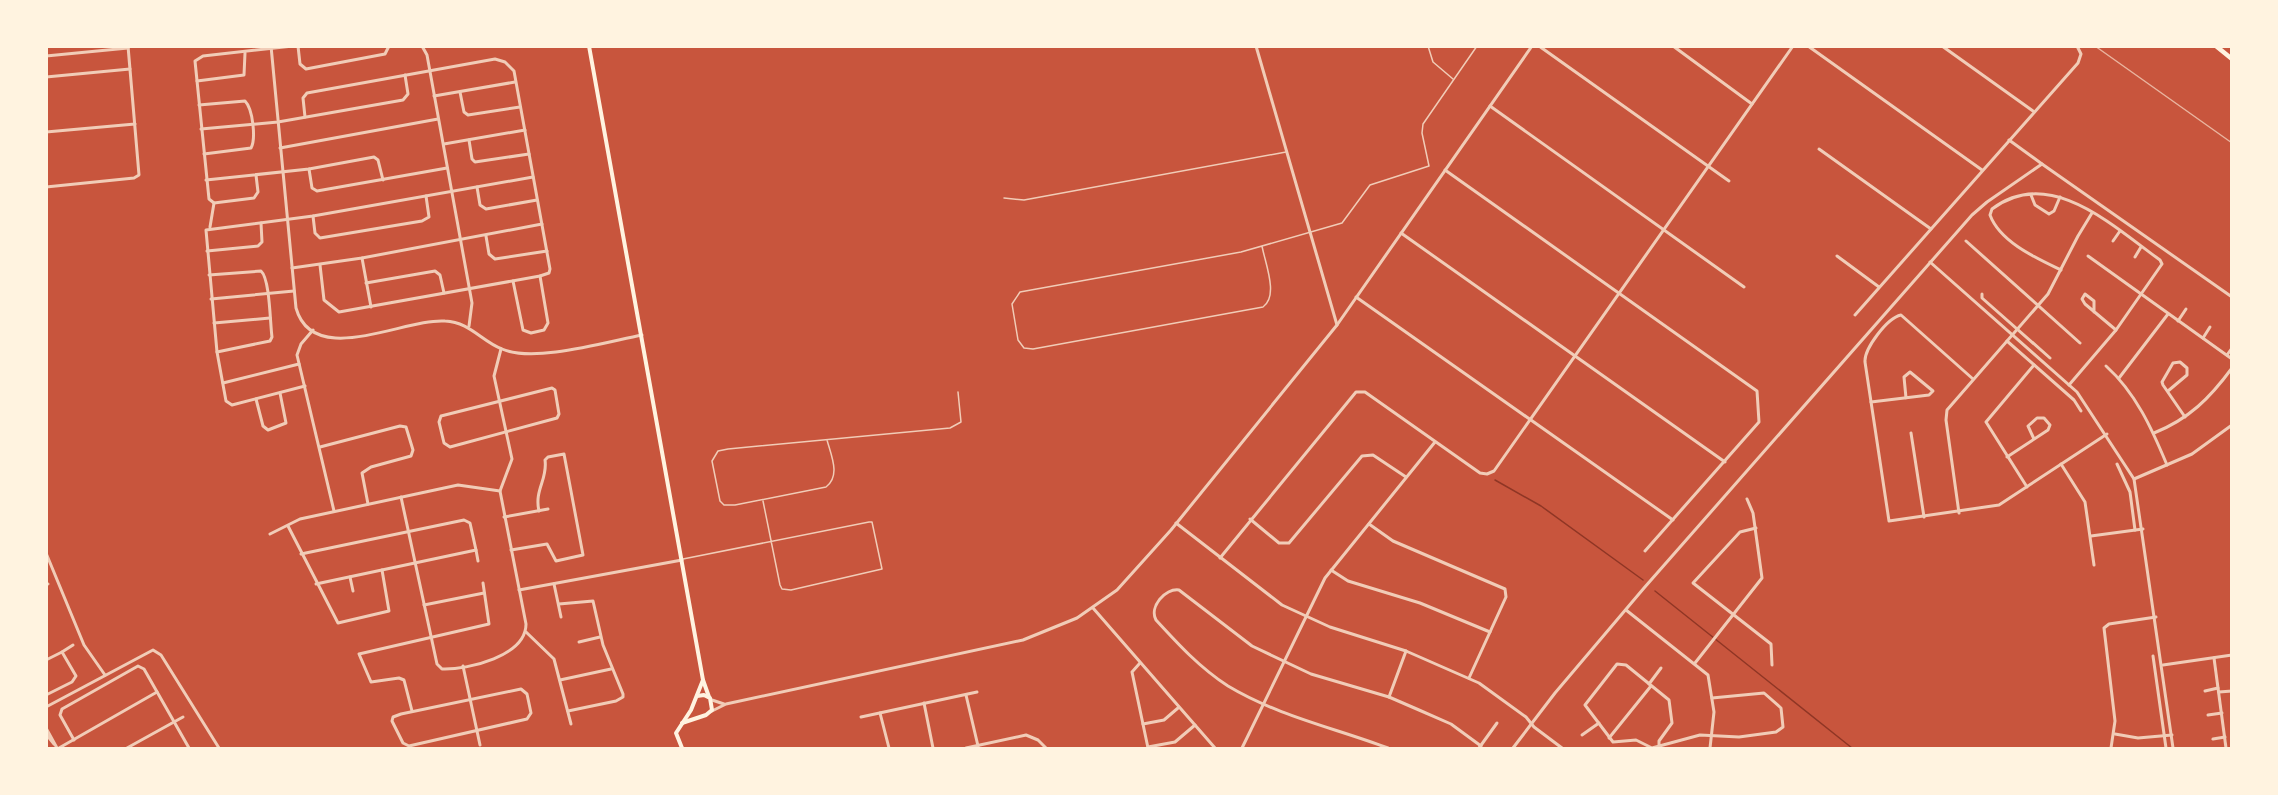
<svg xmlns="http://www.w3.org/2000/svg" width="2278" height="795" viewBox="0 0 2278 795" font-family="Figtree,sans-serif">
  <rect width="100%" height="100%" fill="#c8553d"/>
  <g fill="none" stroke-linecap="round" stroke-linejoin="round">
    <g stroke="#8f3625" stroke-width="1.5">
      <polyline points="1495,480 1541,506 1643,580"/>
      <polyline points="1655,591 1852,748"/>
    </g>
    <g stroke="#f1ccb7" stroke-width="1.5">
      <polyline points="1428,46 1433,62 1453,79"/>
      <polyline points="1004,198 1024,200 1286,152"/>
      <path d="M1262,246C1265,263 1279,296 1263,307L1033,349L1024,348L1018,340L1012,304L1020,292L1241,252L1342,223L1370,185L1429,166L1422,133L1423,124L1477,46"/>
      <path d="M827,440C831,455 841,476 826,487L735,505H724L720,501L712,461L718,451L728,449L950,428L961,422L958,392"/>
      <polyline points="683,559 869,522 872,522 882,569 791,590 782,589 780,585 763,501"/>
    </g>
    <g stroke="#f1ccb7" stroke-width="3">
      <path d="M271,46L296,308C313,369 405,318 445,321C470,322 481,341 502,349C534,363 606,342 642,335"/>
      <polyline points="298,46 300,64 306,69 385,54 389,46"/>
      <polyline points="422,46 427,55 472,303 469,326"/>
      <polyline points="1256,46 1337,325"/>
      <polyline points="1539,46 1729,181"/>
      <polyline points="1673,46 1752,104"/>
      <polyline points="1808,46 1982,170"/>
      <polyline points="1942,46 2033,111"/>
      <polyline points="46,56 128,48"/>
      <polyline points="46,77 130,69"/>
      <polyline points="197,81 244,75 245,53"/>
      <polyline points="460,92 464,112 468,115 520,107"/>
      <polyline points="434,96 515,82"/>
      <path d="M199,105L245,101C253,109 256,139 251,148L204,154"/>
      <polyline points="1490,106 1744,287"/>
      <polyline points="305,117 303,98 307,93 495,59 505,62 514,71 550,269 549,273 540,276 339,312 324,300 320,265"/>
      <polyline points="201,129 278,122 403,100 408,94 405,75"/>
      <polyline points="46,132 135,124"/>
      <polyline points="469,140 472,159 475,162 529,154"/>
      <polyline points="2009,140 2042,164"/>
      <polyline points="444,144 525,130"/>
      <polyline points="280,148 438,119"/>
      <polyline points="1819,149 1931,229"/>
      <polyline points="309,169 312,188 317,191 447,168"/>
      <polyline points="1445,170 1757,391 1759,422 1645,551"/>
      <polyline points="256,175 258,192 254,198 214,203 209,199 195,61 203,56 293,46"/>
      <polyline points="206,180 309,169 374,157 378,160 383,180"/>
      <polyline points="46,187 134,178 139,175 128,46"/>
      <polyline points="477,187 480,205 486,209 537,200"/>
      <polyline points="2031,195 2035,205 2049,214 2054,211 2060,197"/>
      <polyline points="313,216 315,233 320,238 422,221 429,217 426,196"/>
      <polyline points="210,227 214,203"/>
      <polyline points="1401,233 1725,462"/>
      <polyline points="486,236 489,254 495,259 547,251"/>
      <polyline points="1966,241 2080,343"/>
      <polyline points="2113,241 2120,231"/>
      <polyline points="207,251 258,246 262,242 261,223"/>
      <polyline points="1837,256 1879,287"/>
      <polyline points="2088,256 2232,359"/>
      <polyline points="2135,257 2141,247"/>
      <polyline points="362,258 371,307"/>
      <polyline points="1930,262 2077,392 2134,479 2173,748"/>
      <polyline points="292,268 362,258 542,224"/>
      <path d="M2061,270C2036,258 2000,242 1990,215L1992,209C2050,165 2114,227 2160,260L2162,264L2116,330L2069,385"/>
      <path d="M209,275L261,271C270,279 270,323 272,337L270,341L217,352"/>
      <polyline points="513,281 522,325 523,330 531,333 544,330 548,323 540,276"/>
      <polyline points="366,283 435,271 440,275 444,293"/>
      <polyline points="1982,294 1982,298 2050,358"/>
      <polyline points="1356,297 1673,520"/>
      <polyline points="211,299 294,291"/>
      <polyline points="2094,312 2094,301 2085,294 2082,299 2085,304 2116,330"/>
      <polyline points="1855,315 2078,63 2081,54 2077,46"/>
      <polyline points="2178,321 2186,309"/>
      <polyline points="214,323 270,318"/>
      <polyline points="313,330 301,344 297,355 334,511"/>
      <polyline points="2203,338 2210,327"/>
      <polyline points="2007,341 2074,400 2081,411"/>
      <polyline points="2227,355 2232,348"/>
      <path d="M2106,366C2136,393 2152,429 2167,465"/>
      <polyline points="2119,378 2168,314"/>
      <path d="M1973,379L1901,315C1887,318 1864,349 1865,362L1889,521L1999,505L2107,434"/>
      <polyline points="223,383 299,364"/>
      <polyline points="305,386 232,405 226,401 217,352 206,230 313,216 533,177"/>
      <polygon points="552,388 555,390 559,414 557,418 450,447 444,443 439,422 441,416"/>
      <polyline points="2168,391 2187,375 2187,368 2180,362 2173,363 2162,382 2163,385 2185,417"/>
      <polyline points="256,399 263,426 268,430 286,423 280,393"/>
      <polyline points="1871,402 1929,395 1933,391 1910,372 1904,377 1906,398"/>
      <polyline points="1911,433 1924,517"/>
      <path d="M2154,433C2189,419 2210,398 2232,368"/>
      <polyline points="320,447 400,426 406,427 413,450 411,456 371,467 362,473 368,504"/>
      <polyline points="2007,457 2048,430 2050,425 2044,418 2037,418 2028,426 2034,439"/>
      <polyline points="2061,464 2085,502 2094,565"/>
      <polyline points="2117,464 2130,492 2135,530"/>
      <polyline points="2134,479 2192,454 2232,425"/>
      <polyline points="2027,487 1986,422 2034,365"/>
      <path d="M401,497L437,664L442,669C468,670 526,656 526,624L500,491L512,459L494,376L501,349"/>
      <polyline points="1959,513 1946,420 1947,410 2048,294 2078,236 2092,213"/>
      <polyline points="504,517 548,509"/>
      <polyline points="1250,519 1279,543 1289,543 1362,456 1373,455 1406,477"/>
      <polyline points="1176,523 1282,605 1330,627 1406,651 1479,683 1526,717 1534,727 1562,748"/>
      <polyline points="1369,524 1393,541 1505,589 1506,597 1469,678"/>
      <polyline points="288,526 338,623 389,611 382,570"/>
      <polyline points="1756,528 1740,532 1693,583 1771,644 1772,665"/>
      <polyline points="270,534 300,519 458,485 500,491"/>
      <polyline points="2091,536 2143,529"/>
      <polyline points="476,550 478,561"/>
      <path d="M511,550L547,544L556,561L583,555L564,454L548,457L545,460C548,479 534,490 539,511"/>
      <polyline points="46,553 84,645 105,675"/>
      <polyline points="301,554 464,520 470,523 476,550 316,584"/>
      <polyline points="1220,558 1356,392 1365,392 1480,473 1487,474 1494,471 1793,46"/>
      <polyline points="1331,570 1348,581 1420,603 1490,632"/>
      <polyline points="350,577 353,591"/>
      <polyline points="554,584 561,617"/>
      <polyline points="46,585 48,584"/>
      <polyline points="519,590 682,560"/>
      <polyline points="559,604 593,601 603,645 623,694 623,697 616,701 568,711"/>
      <polyline points="424,605 484,593"/>
      <polyline points="1093,608 1215,748"/>
      <polyline points="1626,610 1708,675 1714,712 1710,748"/>
      <polyline points="46,614 46,622"/>
      <polyline points="526,632 554,659 571,724"/>
      <polyline points="579,642 600,637"/>
      <polyline points="62,652 73,645"/>
      <polyline points="2153,656 2166,748"/>
      <polyline points="2214,658 2226,748"/>
      <polyline points="46,660 62,652 76,676 72,682 46,695"/>
      <polyline points="1140,663 1132,672 1148,748"/>
      <polyline points="1695,663 1762,578 1753,513 1747,499"/>
      <polyline points="2163,665 2232,655"/>
      <polyline points="463,666 480,745"/>
      <polyline points="560,680 611,669"/>
      <polyline points="1649,684 1661,668"/>
      <polygon points="521,689 527,694 531,713 527,719 409,746 403,743 392,721 393,717 401,714"/>
      <polyline points="2205,691 2218,688"/>
      <polyline points="2219,692 2232,691"/>
      <polyline points="966,695 978,746"/>
      <polyline points="1389,697 1406,651"/>
      <polyline points="924,703 933,748"/>
      <polyline points="46,707 153,650 161,655 219,748"/>
      <polyline points="412,711 404,680 399,678 371,682 359,654 489,624 483,583"/>
      <polyline points="880,713 889,748"/>
      <polyline points="2208,715 2222,713"/>
      <polyline points="861,717 977,692"/>
      <polyline points="1143,724 1164,720 1178,708"/>
      <polyline points="46,728 57,748"/>
      <polyline points="46,734 54,744"/>
      <polyline points="2115,734 2138,738 2172,735"/>
      <polyline points="1582,735 1599,723"/>
      <polyline points="1609,738 1651,686"/>
      <polyline points="2213,739 2225,737"/>
      <polyline points="74,740 60,715 62,709 138,666 144,669 189,748"/>
      <polyline points="1148,747 1175,742 1195,725"/>
      <polyline points="1659,747 1659,741 1672,723 1669,700 1626,665 1617,664 1585,705 1613,742 1636,740 1652,748 1700,735 1739,737 1776,732 1783,727 1781,708 1764,693 1712,698"/>
      <polyline points="59,748 157,692"/>
      <polyline points="127,748 183,717"/>
      <polyline points="966,748 1026,735 1038,740 1046,748"/>
      <polyline points="1242,748 1325,578 1435,442"/>
      <path d="M1388,748C1335,728 1278,716 1228,686C1200,668 1178,644 1156,620C1149,607 1165,588 1179,590L1252,646L1311,674L1389,697L1419,710L1451,724L1481,746"/>
      <polyline points="1479,748 1497,723"/>
      <polyline points="2111,748 2115,721 2104,628 2109,624 2156,617"/>
    </g>
    <g stroke="#f1ccb7" stroke-width="3">
      <polyline points="712,700 724,704"/>
      <polyline points="712,711 726,704 1023,640 1077,618 1117,590 1171,530 1337,325 1532,46"/>
      <polyline points="1513,748 1555,693 1644,588 1972,215 1987,202 2042,164 2232,297"/>
    </g>
    <g stroke="#fff3e0" stroke-width="4">
      <polyline points="589,46 703,680 709,697"/>
      <polyline points="682,723 706,715 712,710 710,698 704,695 697,696"/>
      <polyline points="682,748 676,733 691,710 703,680"/>
    </g>
    <polyline stroke="#fff3e0" stroke-width="4.5" points="2216,46 2232,59"/>
    <polyline stroke="#e9b49f" stroke-width="1.5" points="2095,46 2232,143"/>
  </g>
  <rect width="2278" height="795" fill="none" stroke="#fff3e0" stroke-width="96"/>
</svg>
